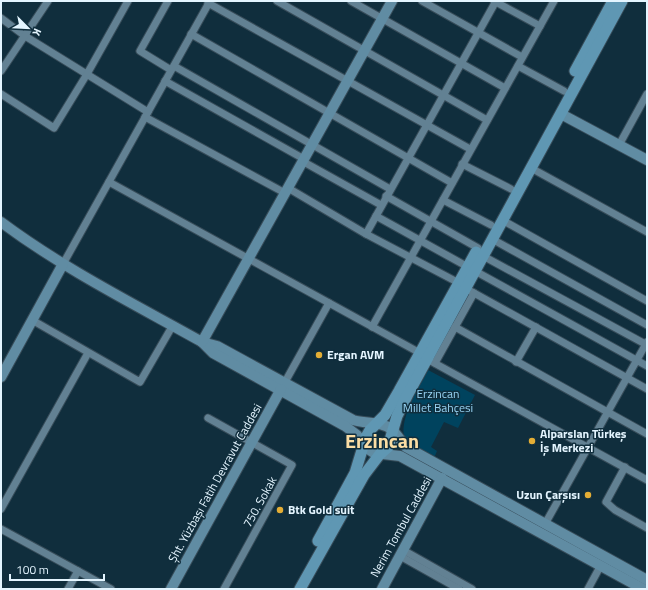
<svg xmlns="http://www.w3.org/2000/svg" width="648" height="590" viewBox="0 0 648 590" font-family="'Titillium Web',sans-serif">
  <rect width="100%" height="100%" fill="#102e3d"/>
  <path fill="#00435e" d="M428,370L475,395L458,428L444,422L431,447L437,451L434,458C426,454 416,450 409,444C392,429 420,386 428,370Z"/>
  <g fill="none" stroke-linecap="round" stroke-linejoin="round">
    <defs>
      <g id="street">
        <polyline points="168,1 140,51 171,70"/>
        <polyline points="277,1 487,120"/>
        <polyline points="351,1 505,88"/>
        <polyline points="422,1 522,57"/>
        <polyline points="494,1 540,26"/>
        <polyline points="208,3 470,149"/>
        <polyline points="1,18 25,36 148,112"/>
        <polyline points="191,34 452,183"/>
        <polyline points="174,66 390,189"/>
        <polyline points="518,66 564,91"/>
        <polyline points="1,71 48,1"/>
        <polyline points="165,81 304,159"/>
        <polyline points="1,94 54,128 87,74 128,1"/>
        <polyline points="145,117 285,193"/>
        <polyline points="619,145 647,94"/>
        <polyline points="302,161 381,205"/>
        <polyline points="462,164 511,189"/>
        <polyline points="531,168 647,232"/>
        <polyline points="109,182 420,353"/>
        <polyline points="288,188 366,234 459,283"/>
        <polyline points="386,196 478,248"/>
        <polyline points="443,200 491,225"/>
        <polyline points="376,216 468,267"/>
        <polyline points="502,220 647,301"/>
        <polyline points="366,234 496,1"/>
        <polyline points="492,239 647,325"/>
        <polyline points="483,256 647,345"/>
        <polyline points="63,264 210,1"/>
        <polyline points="475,271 647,366"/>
        <polyline points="465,288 647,389"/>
        <polyline points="32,320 140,382 173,325"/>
        <polyline points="372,327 554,1"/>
        <polyline points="455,327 647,434"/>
        <polyline points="427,359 647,480"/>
        <polyline points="516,362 536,327"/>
        <polyline points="435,363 474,293"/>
        <polyline points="285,382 329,303"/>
        <polyline points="208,418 292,465 224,589"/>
        <polyline points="625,467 606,502 615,510 647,528"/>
        <polyline points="1,509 88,353"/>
        <polyline points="545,524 647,342"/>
        <polyline points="1,529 111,589"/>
        <polyline points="403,550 472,589"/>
        <polyline points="400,556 459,589"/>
        <polyline points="68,589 78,571"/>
        <polyline points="588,589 601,565"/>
      </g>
      <g id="secondary">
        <polyline points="561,114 647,160"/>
        <path d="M1,222C64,269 134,304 202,342L217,346L353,420C365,424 381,421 391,429C396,433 401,441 406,447L647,580"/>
        <polyline points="202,342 213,353 345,426 357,435 368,449 374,453 400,456 643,589"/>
        <polyline points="202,342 392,1"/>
        <polyline points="1,377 63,264"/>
        <polyline points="171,589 281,389"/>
        <polyline points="382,589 442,478"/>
      </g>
      <g id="primary">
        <polyline points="575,71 613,1"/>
        <polyline points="318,541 355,473 366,437 370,430 385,415 399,391 476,252"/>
        <polyline points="300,589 364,475 380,454 388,447 397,416 408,394 622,1"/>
      </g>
    </defs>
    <use href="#street" stroke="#374c59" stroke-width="9"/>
    <use href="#secondary" stroke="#374c59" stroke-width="12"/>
    <use href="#primary" stroke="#374c59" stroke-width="13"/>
    <use href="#street" stroke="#628193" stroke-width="7"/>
    <use href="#secondary" stroke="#608ca3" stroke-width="10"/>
    <use href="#primary" stroke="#5f97b3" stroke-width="11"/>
  </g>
  <g fill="#e4ae35" stroke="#102e3d" stroke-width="1.5">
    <circle cx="319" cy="355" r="4"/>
    <circle cx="532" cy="441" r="4"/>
    <circle cx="588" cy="495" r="4"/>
    <circle cx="280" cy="510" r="4"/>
  </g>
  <g text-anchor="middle" stroke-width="3" stroke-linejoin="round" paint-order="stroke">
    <g font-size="12" font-weight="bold" fill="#e4f5ff" stroke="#102e3d" text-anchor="start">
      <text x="327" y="359">Ergan AVM</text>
      <text x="540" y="438">Alparslan Türkeş<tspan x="540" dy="14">İş Merkezi</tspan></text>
      <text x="580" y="499" text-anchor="end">Uzun Çarşısı</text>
      <text x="288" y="514">Btk Gold suit</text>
    </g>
    <g font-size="12" fill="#98d4f4" stroke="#102e3d">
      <text x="438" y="398">Erzincan<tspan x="438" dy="14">Millet Bahçesi</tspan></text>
    </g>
    <g font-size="12" fill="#e4f5ff" stroke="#102e3d">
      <text transform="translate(215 483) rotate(-61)" y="4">Şht. Yüzbaşı Fatih Devravut Caddesi</text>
      <text transform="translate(260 502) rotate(-61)" y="4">750. Sokak</text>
      <text transform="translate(401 527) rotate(-61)" y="4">Nerim Tombul Caddesi</text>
    </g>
    <g font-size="20" font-weight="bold" fill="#fbdda4" stroke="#102e3d">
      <text x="382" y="448">Erzincan</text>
    </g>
  </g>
  <rect width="648" height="590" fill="none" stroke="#e4f5ff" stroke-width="4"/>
  <g transform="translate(28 28) rotate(114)" stroke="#102e3d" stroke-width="3" paint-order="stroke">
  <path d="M0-3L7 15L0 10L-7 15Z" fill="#e4f5ff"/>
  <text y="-6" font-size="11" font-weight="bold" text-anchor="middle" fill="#e4f5ff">K</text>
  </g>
  <path d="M10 574v6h94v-6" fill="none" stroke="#e4f5ff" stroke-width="2"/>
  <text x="16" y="574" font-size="12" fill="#e4f5ff" stroke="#102e3d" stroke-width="3" paint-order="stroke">100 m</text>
</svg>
